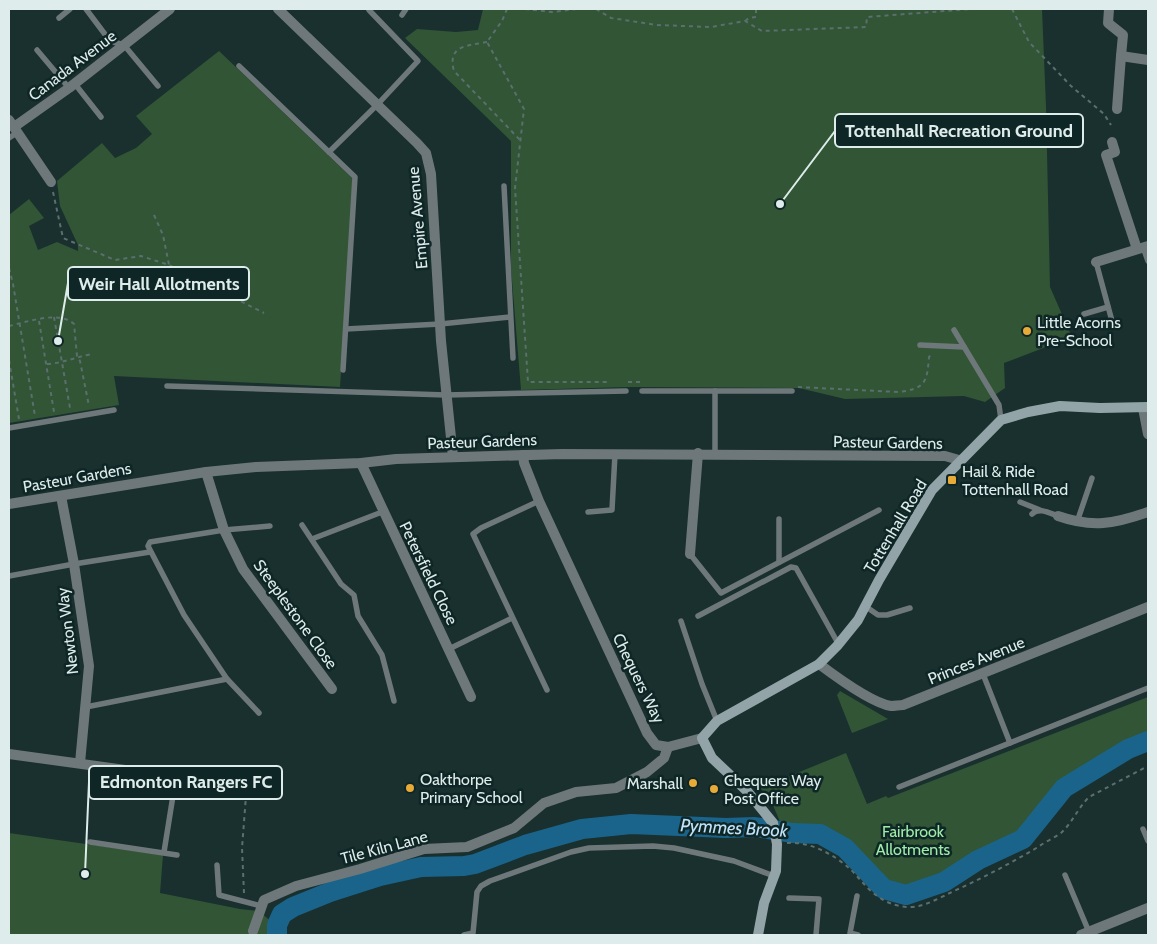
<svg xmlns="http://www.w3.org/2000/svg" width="1157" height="944" viewBox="0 0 1157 944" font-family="Cabin,sans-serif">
  <rect width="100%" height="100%" fill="#19302f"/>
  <g fill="#315535">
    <polygon points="483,9 1042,9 1046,107 1050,287 1072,337 1004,363 1005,388 985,402 964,396 845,399 799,388 628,387 521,390 511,268 511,141 405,38 417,29 456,32 478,30"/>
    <polygon points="219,51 354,180 340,387 114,376 119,405 9,423 9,215 29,199 44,218 29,226 38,250 57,242 78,251 78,245 60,206 57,181 102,143 115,158 136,148 152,134 136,116"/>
    <polygon points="840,691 888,719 852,733 837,695"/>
    <path d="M1148,697V736L1129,743L1058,787L1022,833L924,888C877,897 886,871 856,851C833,834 808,829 781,824L772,803L760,788L846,753L867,804L886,796L888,798Z"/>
    <polygon points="9,833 163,855 160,893 240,909 259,911 282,931 282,935 9,935"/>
  </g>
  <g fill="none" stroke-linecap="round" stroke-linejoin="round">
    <polyline stroke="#1a648b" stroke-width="20" points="277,935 277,925 282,914 293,907 330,892 380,876 421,867 464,866 475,864 525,845 582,829 631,824 726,828 755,827 792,833 820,834 845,848 884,889 906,895 944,882 978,860 1023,839 1064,788 1128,749 1148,741"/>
    <g stroke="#5b6f6e" stroke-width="2" stroke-dasharray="4 4" stroke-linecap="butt">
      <polyline points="507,9 502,21 487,42 524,109 515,188 528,382 608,382"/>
      <polyline points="525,9 552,12 577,9"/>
      <polyline points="596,9 611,18 657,25 711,27 745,21 762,31 866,27 867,17 971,9"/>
      <polyline points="1012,9 1029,42 1071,86 1104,114 1111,125"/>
      <polyline points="745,21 749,18 756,17 756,9"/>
      <path d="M487,42C467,46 447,45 454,71L520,140"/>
      <polyline points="53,192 63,238 115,260 141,256 169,265 264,313"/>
      <polyline points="154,215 163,235 169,265"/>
      <polyline points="9,268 13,284 35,416"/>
      <polyline points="54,317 70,408"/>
      <polyline points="39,321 54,412"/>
      <path d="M9,326C27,322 59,310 74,324L77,356L80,361L89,406"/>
      <polyline points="9,360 19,419"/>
      <path d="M47,364C63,363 76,357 92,354"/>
      <polyline points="628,382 641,382"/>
      <path d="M798,387L898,392C925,389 927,383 929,357L932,354"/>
      <path d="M787,843C809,841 833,854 849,868C859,877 867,890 879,897C889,905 906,909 919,906C931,903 943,896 954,891C983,878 1011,863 1038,847C1045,842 1054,838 1061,833C1072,823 1078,808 1089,797L1148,766"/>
      <polyline points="244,893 242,848 246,796"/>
    </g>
    <g stroke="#6e787b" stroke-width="5.5">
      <polyline points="86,9 110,41 124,45 158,86"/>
      <polyline points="402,15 406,9"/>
      <polyline points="59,18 70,9"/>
      <polyline points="37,50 69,88"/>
      <polyline points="239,66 355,177 343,370"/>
      <polyline points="75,84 101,117"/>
      <polyline points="9,138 18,132"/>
      <polyline points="329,152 377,105 418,61 369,10"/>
      <polyline points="504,186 513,358"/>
      <polyline points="1143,247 1148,261"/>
      <polyline points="1096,262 1112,321"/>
      <polyline points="1084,314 1108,307"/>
      <polyline points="346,329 440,324 510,317"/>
      <polyline points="954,330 999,405 1001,420"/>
      <polyline points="920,345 964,347"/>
      <polyline points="167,386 446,395 626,391"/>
      <polyline points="642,391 792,391"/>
      <polyline points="715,391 715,454"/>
      <polyline points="9,428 114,410"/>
      <polyline points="539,501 481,528 473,534 547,690"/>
      <polyline points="1020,502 1040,510"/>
      <polyline points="588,512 612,510 615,454"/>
      <path d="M1032,514C1039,507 1049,513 1058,516"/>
      <polyline points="779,519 779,562"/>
      <polyline points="1077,522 1092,478"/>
      <polyline points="302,525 341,584 354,595 358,616 382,655 394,701"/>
      <polyline points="312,539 382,512"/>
      <polyline points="690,554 721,593 879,510"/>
      <polyline points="9,576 74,564 150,552"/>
      <polyline points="865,606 878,615 887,615 910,608"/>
      <polyline points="698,616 791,567 796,568 839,645"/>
      <polyline points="681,621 702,684 717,721"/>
      <polyline points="449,649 512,618"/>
      <polyline points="983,674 1010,743"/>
      <polyline points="86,707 227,679"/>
      <polyline points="259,713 227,679 184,615 148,546 150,542 224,530 270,526"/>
      <polyline points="899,787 1148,688"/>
      <polyline points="1143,829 1148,841"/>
      <polyline points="90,842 177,855"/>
      <polyline points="164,852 176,777"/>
      <polyline points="217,865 219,895 261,906"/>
      <polyline points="1065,875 1089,932"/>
      <polyline points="857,896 850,933 858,935"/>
      <polyline points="789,898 819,899 816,935"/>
      <polyline points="464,935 473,933 477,892 481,886 490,881 571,852 589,848 653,846 674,848 734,861 774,876"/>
    </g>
    <g stroke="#6e787b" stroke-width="10">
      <polyline points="278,9 417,143 426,153 431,174 441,341 453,457"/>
      <polyline points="1109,9 1108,23 1123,35 1121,56 1148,60"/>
      <polyline points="1117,109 1121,56"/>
      <polyline points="9,120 51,182"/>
      <polyline points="14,127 69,88 170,9"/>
      <polyline points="1112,142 1115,152 1106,155 1137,249"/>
      <polyline points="1096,262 1148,246"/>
      <polyline points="1143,408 1148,434"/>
      <polyline points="523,455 524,463 539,501 647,733 656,745 668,747 702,738"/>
      <polyline points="361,463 471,697"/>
      <polyline points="206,472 224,530 243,569 332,689"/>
      <polyline points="61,496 74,564 89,666 80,763"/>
      <polyline points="9,504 206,472 256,467 361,463 396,459 562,454 945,456 959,460"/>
      <path d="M1058,516C1092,528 1114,524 1148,512"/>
      <polyline points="690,554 698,453"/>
      <path d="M819,664C835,676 872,703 891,706C895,706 899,705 903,705L1148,607"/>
      <polyline points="9,754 242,786"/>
      <polyline points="253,931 264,900 296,886 360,869 424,849 467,847 514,828 544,803 576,792 616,788 647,772 664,758 668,747"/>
      <polyline points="1081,935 1148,908"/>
    </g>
    <polyline stroke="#93a4a8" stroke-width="10" points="758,935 764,903 776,871 777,844 773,823 747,791 712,758 702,738 717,721 819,664 837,646 858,620 879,580 932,490 1001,420 1028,412 1060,406 1100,408 1148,407"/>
  </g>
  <g fill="#e9ab38" stroke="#0f2626" stroke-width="2">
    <circle cx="1027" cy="331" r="5"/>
    <rect x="947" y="475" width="10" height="10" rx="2.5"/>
    <circle cx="693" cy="783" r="5"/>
    <circle cx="410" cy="788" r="5"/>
    <circle cx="714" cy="789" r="5"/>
  </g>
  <g text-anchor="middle" stroke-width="5" stroke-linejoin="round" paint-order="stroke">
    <g font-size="16" fill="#deeceb" stroke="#0f2626">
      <text transform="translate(72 65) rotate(-37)" y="6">Canada Avenue</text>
      <text transform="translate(417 218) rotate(-95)" y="6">Empire Avenue</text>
      <text transform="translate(482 441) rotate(-2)" y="6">Pasteur Gardens</text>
      <text transform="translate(888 442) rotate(1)" y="6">Pasteur Gardens</text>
      <text transform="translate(77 477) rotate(-10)" y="6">Pasteur Gardens</text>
      <text transform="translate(895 526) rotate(-59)" y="6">Tottenhall Road</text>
      <text transform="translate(429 573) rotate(64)" y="6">Petersfield Close</text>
      <text transform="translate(296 614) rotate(54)" y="6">Steeplestone Close</text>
      <text transform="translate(67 631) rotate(-97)" y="6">Newton Way</text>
      <text transform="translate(976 660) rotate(-22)" y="6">Princes Avenue</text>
      <text transform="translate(639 678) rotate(64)" y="6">Chequers Way</text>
      <text transform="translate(384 847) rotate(-15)" y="6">Tile Kiln Lane</text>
    </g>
    <g font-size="16" fill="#deeceb" stroke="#0f2626" text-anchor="start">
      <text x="1037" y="328">Little Acorns<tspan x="1037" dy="18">Pre-School</tspan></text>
      <text x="962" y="477">Hail &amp; Ride<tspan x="962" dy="18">Tottenhall Road</tspan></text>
      <text x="420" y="785">Oakthorpe<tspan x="420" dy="18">Primary School</tspan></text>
      <text x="724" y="786">Chequers Way<tspan x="724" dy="18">Post Office</tspan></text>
      <text x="683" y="789" text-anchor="end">Marshall</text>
    </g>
    <g font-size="16" fill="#9eeca6" stroke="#0f2626">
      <text x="913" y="837">Fairbrook<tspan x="913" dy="18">Allotments</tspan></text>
    </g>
    <g font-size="18" font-style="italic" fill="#bfe3fa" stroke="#0f2626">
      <text transform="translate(734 828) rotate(3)" y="6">Pymmes Brook</text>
    </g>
  </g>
  <path fill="none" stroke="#deeceb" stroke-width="2" d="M780 204L835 131M58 341L68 283M85 874L89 782"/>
  <g fill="#deeceb" stroke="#0f2626" stroke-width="2">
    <circle cx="780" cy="204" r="5"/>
    <circle cx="58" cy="341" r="5"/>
    <circle cx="85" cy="874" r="5"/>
  </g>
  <g fill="#0f2626" stroke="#deeceb" stroke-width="2">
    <rect x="835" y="114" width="248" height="33" rx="5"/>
    <rect x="68" y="267" width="181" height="33" rx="5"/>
    <rect x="89" y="766" width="193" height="33" rx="5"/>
  </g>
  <g font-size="18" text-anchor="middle" font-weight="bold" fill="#deeceb">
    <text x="959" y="137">Tottenhall Recreation Ground</text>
    <text x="159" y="290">Weir Hall Allotments</text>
    <text x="186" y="788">Edmonton Rangers FC</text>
  </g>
  <rect width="1157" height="944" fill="none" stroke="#deeceb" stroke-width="20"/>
</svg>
